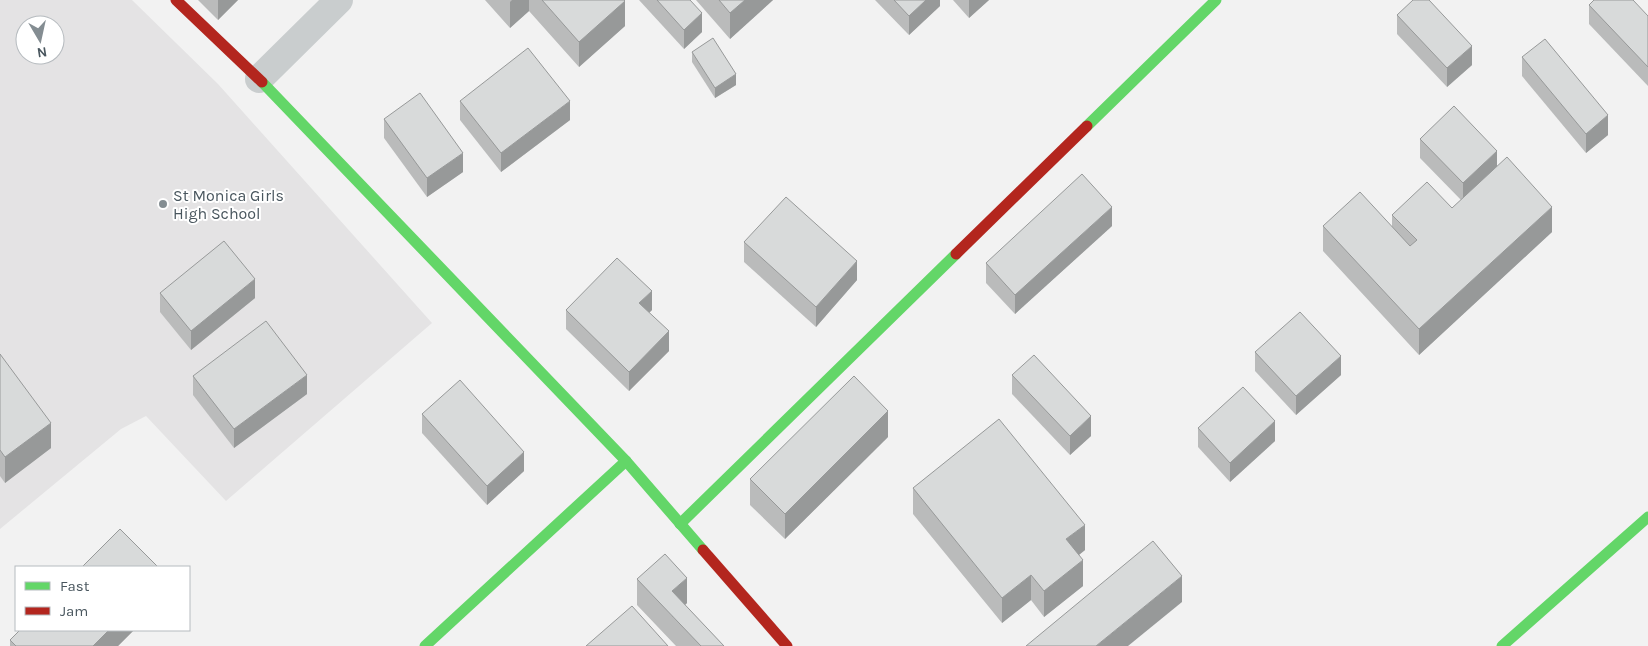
<svg xmlns="http://www.w3.org/2000/svg" width="1648" height="646" viewBox="0 0 1648 646" font-family="Karla,sans-serif">
  <rect width="100%" height="100%" fill="#f2f2f2"/>
  <path fill="#e4e3e4" fill-rule="evenodd" d="M0,0H132L218,84L432,323L226,501L146,416L121,429L0,529ZM25,25H55V55H25Z"/>
  <g fill="none" stroke-linecap="round" stroke-linejoin="round">
    <polyline stroke="#c9cdce" stroke-width="28" points="259,79 339,0"/>
    <g stroke="#63d668" stroke-width="11">
      <polyline points="262,82 626,461 703,550"/>
      <polyline points="1087,126 1216,0"/>
      <polyline points="680,524 956,254"/>
      <polyline points="425,646 626,461"/>
      <polyline points="1502,646 1648,517"/>
    </g>
    <g stroke="#b3261e" stroke-width="11">
      <polyline points="176,0 262,82"/>
      <polyline points="956,254 1087,126"/>
      <polyline points="703,550 787,646"/>
    </g>
  </g>
  <g fill="#babbbb">
    <polygon points="198,0 238,0 218,20"/>
    <polygon points="485,0 624,0 625,26 579,67 529,11 510,28"/>
    <polygon points="639,0 690,0 702,32 684,49"/>
    <polygon points="696,0 773,0 730,39"/>
    <polygon points="875,0 940,0 940,6 909,35"/>
    <polygon points="953,0 989,0 969,18"/>
    <polygon points="1589,5 1648,16 1648,86 1589,24"/>
    <polygon points="1397,15 1472,65 1447,87 1397,34"/>
    <polygon points="692,52 736,85 715,98 692,62"/>
    <polygon points="1522,57 1608,135 1586,153 1522,76"/>
    <polygon points="460,101 570,120 501,172 460,120"/>
    <polygon points="384,119 463,172 427,197 384,138"/>
    <polygon points="1420,139 1497,166 1552,232 1419,355 1323,251 1323,226 1392,226 1392,215 1452,208 1461,200 1420,158"/>
    <polygon points="1112,226 1015,314 986,283 986,263"/>
    <polygon points="744,242 857,280 816,327 744,262"/>
    <polygon points="160,293 255,298 191,350 160,312"/>
    <polygon points="566,310 652,310 649,313 669,351 629,391 566,329"/>
    <polygon points="1255,352 1341,375 1296,415 1255,371"/>
    <polygon points="0,354 51,448 5,483 0,476"/>
    <polygon points="1012,375 1091,436 1070,455 1012,394"/>
    <polygon points="193,376 307,394 234,448 193,395"/>
    <polygon points="422,414 524,471 487,505 422,433"/>
    <polygon points="1198,428 1275,441 1230,482 1198,447"/>
    <polygon points="888,437 785,539 750,505 750,479"/>
    <polygon points="913,488 1085,550 1079,555 1083,586 1044,617 1031,600 1002,623 913,514"/>
    <polygon points="637,579 687,603 685,605 724,646 676,646 637,605"/>
    <polygon points="20,630 134,630 118,646 10,646 10,640"/>
  </g>
  <g fill="#979999">
    <polygon points="218,0 238,0 218,20"/>
    <polygon points="512,0 529,0 529,11 510,28 510,2"/>
    <polygon points="745,0 773,0 730,39 730,13"/>
    <polygon points="926,0 940,0 940,6 909,35 909,16"/>
    <polygon points="969,0 989,0 969,18"/>
    <polygon points="625,1 625,26 579,67 579,42"/>
    <polygon points="702,13 702,32 684,49 684,30"/>
    <polygon points="1472,46 1472,65 1447,87 1447,68"/>
    <polygon points="736,74 736,85 715,98 715,88"/>
    <polygon points="570,101 570,120 501,172 501,153"/>
    <polygon points="1608,115 1608,135 1586,153 1586,134"/>
    <polygon points="1497,151 1497,170 1463,202 1463,183"/>
    <polygon points="463,153 463,172 427,197 427,178"/>
    <polygon points="1112,207 1112,226 1015,314 1015,295"/>
    <polygon points="1552,207 1552,232 1419,355 1419,329"/>
    <polygon points="857,261 857,280 816,327 816,307"/>
    <polygon points="255,279 255,298 191,350 191,331"/>
    <polygon points="652,291 652,310 639,322 639,303"/>
    <polygon points="669,331 669,351 629,391 629,372"/>
    <polygon points="1341,356 1341,375 1296,415 1296,396"/>
    <polygon points="307,375 307,394 234,448 234,429"/>
    <polygon points="888,411 888,437 785,539 785,514"/>
    <polygon points="1091,416 1091,436 1070,455 1070,436"/>
    <polygon points="1275,421 1275,441 1230,482 1230,463"/>
    <polygon points="51,423 51,448 5,483 5,457"/>
    <polygon points="524,452 524,471 487,505 487,486"/>
    <polygon points="1085,525 1085,550 1066,565 1066,539"/>
    <polygon points="1083,560 1083,586 1044,617 1044,591"/>
    <polygon points="1031,575 1031,600 1002,623 1002,598"/>
    <polygon points="1182,576 1182,602 1128,646 1096,646"/>
    <polygon points="687,578 687,603 672,617 672,591"/>
    <polygon points="109,630 134,630 118,646 93,646"/>
  </g>
  <g fill="#d8dada" stroke="#979999">
    <polygon points="542,0 624,0 625,1 579,42"/>
    <polygon points="657,0 690,0 702,13 684,30"/>
    <polygon points="719,0 745,0 730,13"/>
    <polygon points="894,0 926,0 909,16"/>
    <polygon points="1413,0 1429,0 1472,46 1447,68 1397,15"/>
    <polygon points="1594,0 1633,0 1648,16 1648,67 1589,5"/>
    <polygon points="713,38 736,74 715,88 692,52"/>
    <polygon points="1545,39 1608,115 1586,134 1522,57"/>
    <polygon points="528,48 570,101 501,153 460,101"/>
    <polygon points="420,93 463,153 427,178 384,119"/>
    <polygon points="1454,106 1497,151 1463,183 1420,139"/>
    <polygon points="1507,157 1552,207 1419,329 1323,226 1360,192 1410,246 1417,240 1392,215 1427,182 1452,208"/>
    <polygon points="1082,174 1112,207 1015,295 986,263"/>
    <polygon points="786,197 857,261 816,307 744,242"/>
    <polygon points="224,241 255,279 191,331 160,293"/>
    <polygon points="617,258 652,291 639,303 669,331 629,372 566,310"/>
    <polygon points="1300,312 1341,356 1296,396 1255,352"/>
    <polygon points="266,321 307,375 234,429 193,376"/>
    <polygon points="0,354 51,423 5,457 0,450"/>
    <polygon points="1034,355 1091,416 1070,436 1012,375"/>
    <polygon points="854,376 888,411 785,514 750,479"/>
    <polygon points="460,380 524,452 487,486 422,414"/>
    <polygon points="1243,387 1275,421 1230,463 1198,428"/>
    <polygon points="999,419 1085,525 1066,539 1083,560 1044,591 1031,575 1002,598 913,488"/>
    <polygon points="120,529 158,567 82,567"/>
    <polygon points="1153,541 1182,576 1096,646 1026,646"/>
    <polygon points="665,554 687,578 672,591 724,646 701,646 637,579"/>
    <polygon points="632,606 668,646 586,646"/>
    <polygon points="20,630 109,630 93,646 16,646 10,640"/>
  </g>
  <circle fill="#848d92" stroke="#fff" stroke-width="2" cx="163" cy="204" r="5"/>
  <g text-anchor="middle" stroke-width="4" stroke-linejoin="round" paint-order="stroke">
    <g font-size="16" fill="#49565e" stroke="#fff" text-anchor="start">
      <text x="173" y="201">St Monica Girls<tspan x="173" dy="18">High School</tspan></text>
    </g>
  </g>
  <rect x="15" y="566" width="175" height="65" fill="#ffffff" stroke="#b6bbbf"/>
  <rect x="25" y="582" width="25" height="8" fill="#63d668" stroke="#b6bbbf"/>
  <text x="60" y="591" font-size="15" fill="#49565e">Fast</text>
  <rect x="25" y="607" width="25" height="8" fill="#b3261e" stroke="#b6bbbf"/>
  <text x="60" y="616" font-size="15" fill="#49565e">Jam</text>
  <g transform="translate(40 40) rotate(171)"><circle r="24" fill="#ffffff" stroke="#b6bbbf"/>
  <path d="M0-4L9 19L0 12L-9 19Z" fill="#848d92"/>
  <text y="-8" font-size="14" font-weight="bold" text-anchor="middle" fill="#49565e">N</text>
  </g>
</svg>
